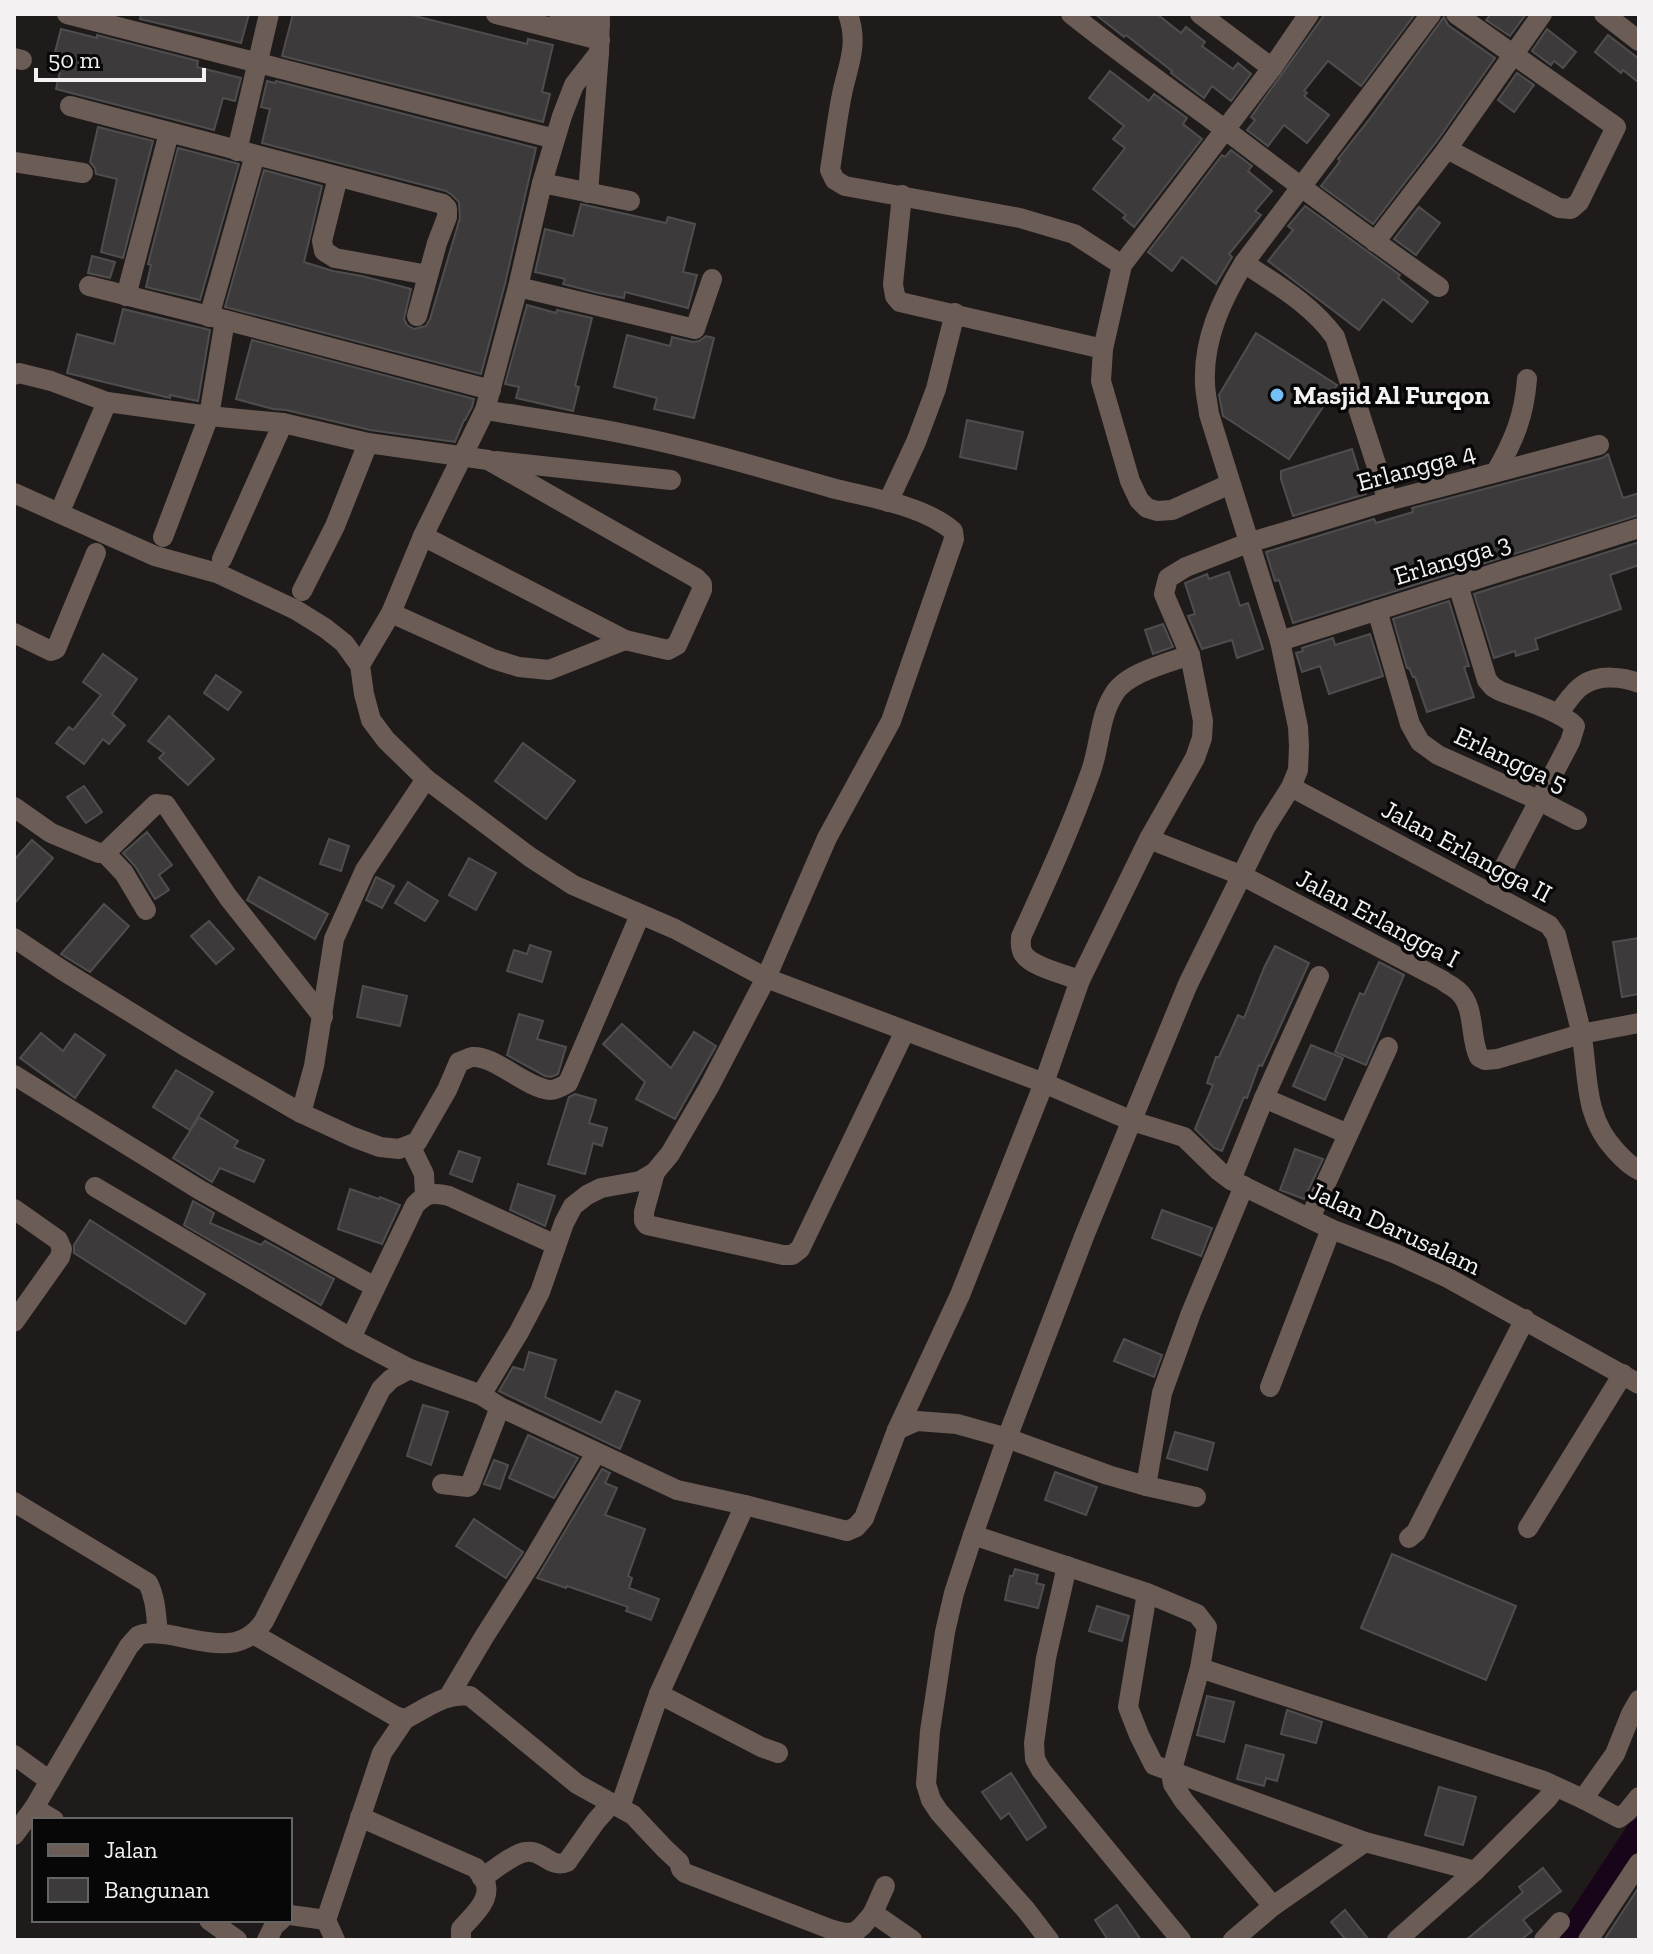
<svg xmlns="http://www.w3.org/2000/svg" width="1653" height="1954" viewBox="0 0 1653 1954" font-family="'Zilla Slab',serif">
  <rect width="100%" height="100%" fill="#1f1b1b"/>
  <g fill="none" stroke-linecap="round" stroke-linejoin="round">
    <polyline stroke="#18051a" stroke-width="24" points="1566,1940 1639,1830"/>
  </g>
  <g fill="#3d3a3b" stroke="#504d4e" stroke-width="2">
    <polygon points="141,14 249,14 241,43 140,19"/>
    <polygon points="293,14 407,14 527,44 528,39 553,45 542,92 550,94 543,122 282,56"/>
    <polygon points="1095,14 1157,14 1181,33 1186,27 1205,42 1202,46 1233,69 1238,63 1251,74 1231,101 1212,86 1204,98 1171,73 1172,71 1154,57 1126,35 1124,37"/>
    <polygon points="1325,14 1415,14 1361,86 1328,61 1304,91 1307,93 1304,96 1329,115 1307,143 1284,125 1268,146 1247,130 1255,120 1251,117"/>
    <polygon points="1491,14 1526,14 1510,36 1486,20"/>
    <polygon points="1444,17 1448,25 1495,58 1437,141 1373,224 1321,186 1340,161 1338,159 1371,117"/>
    <polygon points="61,29 97,38 97,35 198,61 197,67 241,78 235,101 223,98 214,130 56,89 64,54 55,52"/>
    <polygon points="1547,29 1576,52 1563,68 1554,61 1551,65 1532,51"/>
    <polygon points="1608,35 1639,59 1639,83 1623,70 1621,73 1595,52"/>
    <polygon points="1110,71 1149,101 1154,94 1187,118 1183,124 1202,139 1134,227 1123,218 1126,215 1093,189 1125,148 1113,139 1124,126 1089,98"/>
    <polygon points="1517,73 1534,85 1514,112 1498,100"/>
    <polygon points="267,81 275,83 276,81 536,148 505,284 481,374 225,307 264,170 322,186 304,262 333,271 362,276 411,289 404,319 407,325 414,329 426,326 430,319 460,218 459,202 452,195 446,191 262,143 270,109 261,107"/>
    <polygon points="98,127 153,141 123,258 101,252 117,179 96,174 95,168 90,162"/>
    <polygon points="178,148 239,164 200,300 146,287 151,265 148,264"/>
    <polygon points="1231,150 1252,166 1248,171 1272,191 1255,211 1261,215 1229,254 1232,257 1216,284 1182,257 1172,271 1148,252 1222,155 1225,157"/>
    <polygon points="581,204 666,223 668,217 695,224 683,272 697,275 688,308 625,292 624,298 598,293 563,284 565,279 535,272 545,229 573,236"/>
    <polygon points="1305,206 1400,275 1398,278 1428,302 1412,322 1383,299 1359,330 1268,261 1293,230 1288,226"/>
    <polygon points="1419,207 1440,223 1416,255 1394,239"/>
    <polygon points="92,256 115,262 110,278 88,273"/>
    <polygon points="527,305 556,313 557,310 592,318 575,386 579,387 573,411 516,398 519,387 505,384"/>
    <polygon points="123,309 210,330 198,401 170,395 170,398 166,397 67,373 77,334 114,344"/>
    <polygon points="1256,333 1337,385 1289,459 1223,416 1222,411 1219,395"/>
    <polygon points="627,335 670,346 672,337 693,342 699,341 706,336 714,338 694,418 654,409 657,398 614,387"/>
    <polygon points="252,340 474,399 472,407 465,420 464,420 455,442 370,430 286,410 273,409 236,399"/>
    <polygon points="967,420 1023,432 1016,469 960,457"/>
    <polygon points="1352,449 1366,494 1293,516 1281,479 1281,471"/>
    <polygon points="1608,454 1623,498 1639,493 1639,515 1293,623 1279,580 1275,581 1266,552 1374,519 1376,523 1413,512 1412,508 1602,458"/>
    <polygon points="1639,542 1639,565 1610,575 1621,609 1535,639 1538,649 1516,656 1515,651 1494,658 1474,594"/>
    <polygon points="1229,572 1240,606 1248,603 1263,649 1237,658 1232,640 1202,649 1188,616 1195,614 1185,583 1207,574 1209,579"/>
    <polygon points="1449,601 1469,666 1464,667 1474,697 1427,712 1415,677 1413,677 1409,668 1407,668 1393,619"/>
    <polygon points="1163,624 1173,647 1153,654 1145,630"/>
    <polygon points="1370,634 1383,676 1329,694 1320,666 1302,672 1296,653 1303,651 1302,648 1333,638 1335,645"/>
    <polygon points="103,654 137,679 112,714 125,725 109,744 103,739 84,764 56,743 69,727 73,730 101,695 83,682"/>
    <polygon points="216,675 241,692 228,710 204,693"/>
    <polygon points="169,716 214,759 188,785 159,758 164,753 148,741"/>
    <polygon points="523,743 575,781 546,819 495,781"/>
    <polygon points="84,786 102,812 86,823 67,797"/>
    <polygon points="147,832 172,865 159,875 169,890 155,899 135,866 123,853"/>
    <polygon points="329,839 349,846 341,871 320,864"/>
    <polygon points="32,840 53,858 14,904 14,860"/>
    <polygon points="469,858 496,873 476,910 449,895"/>
    <polygon points="259,877 328,914 315,939 247,900"/>
    <polygon points="376,877 394,886 382,908 366,900"/>
    <polygon points="408,882 438,901 425,921 395,903"/>
    <polygon points="104,904 129,926 90,972 61,954"/>
    <polygon points="209,921 234,949 216,964 191,936"/>
    <polygon points="1639,938 1639,994 1622,997 1613,942"/>
    <polygon points="530,945 551,952 542,982 507,971 514,950 527,954"/>
    <polygon points="1275,946 1309,963 1262,1066 1259,1065 1247,1098 1244,1097 1222,1151 1214,1148 1195,1129 1213,1085 1207,1083 1216,1057 1219,1057 1238,1015 1244,1018 1264,968"/>
    <polygon points="1379,962 1404,975 1366,1065 1335,1052 1360,993 1364,995"/>
    <polygon points="363,986 407,996 400,1026 357,1017"/>
    <polygon points="519,1014 543,1021 537,1039 566,1047 558,1074 551,1077 545,1076 507,1055"/>
    <polygon points="622,1024 671,1068 694,1032 716,1046 675,1119 636,1099 645,1082 603,1044"/>
    <polygon points="41,1033 63,1051 75,1034 105,1055 75,1098 20,1058"/>
    <polygon points="1311,1045 1343,1058 1325,1100 1293,1086"/>
    <polygon points="176,1070 213,1092 190,1130 153,1107"/>
    <polygon points="575,1094 596,1100 589,1123 607,1128 602,1146 593,1143 585,1174 548,1164 569,1097"/>
    <polygon points="199,1117 238,1141 234,1147 264,1160 254,1182 220,1168 212,1182 173,1158"/>
    <polygon points="1295,1149 1323,1159 1304,1199 1280,1190"/>
    <polygon points="459,1151 480,1158 472,1182 450,1174"/>
    <polygon points="518,1184 555,1196 545,1226 510,1210"/>
    <polygon points="350,1189 379,1199 380,1197 400,1205 382,1244 338,1229"/>
    <polygon points="193,1201 214,1213 210,1223 261,1245 265,1241 334,1279 321,1305 184,1225"/>
    <polygon points="1162,1210 1212,1228 1201,1256 1152,1238"/>
    <polygon points="90,1220 205,1294 185,1324 74,1253 74,1245"/>
    <polygon points="1124,1339 1162,1355 1154,1377 1114,1361"/>
    <polygon points="529,1352 556,1360 545,1397 601,1423 616,1391 640,1401 620,1449 499,1391 513,1367 524,1370"/>
    <polygon points="423,1405 448,1412 431,1465 407,1456"/>
    <polygon points="1175,1432 1214,1443 1207,1470 1167,1458"/>
    <polygon points="528,1435 578,1458 554,1498 509,1478"/>
    <polygon points="494,1460 508,1465 500,1489 484,1484"/>
    <polygon points="602,1469 610,1473 605,1483 617,1488 605,1515 645,1529 628,1576 632,1578 629,1588 659,1599 651,1620 626,1611 628,1607 567,1586 566,1588 537,1578"/>
    <polygon points="1055,1472 1097,1487 1086,1515 1045,1500"/>
    <polygon points="474,1519 523,1552 506,1578 456,1546"/>
    <polygon points="1392,1554 1516,1606 1486,1680 1361,1628"/>
    <polygon points="1015,1569 1038,1575 1036,1583 1044,1585 1038,1608 1005,1600 1010,1576 1013,1576"/>
    <polygon points="1097,1606 1129,1616 1122,1641 1089,1631"/>
    <polygon points="1207,1696 1234,1702 1224,1742 1197,1735"/>
    <polygon points="1287,1710 1322,1722 1316,1743 1281,1734"/>
    <polygon points="1246,1745 1284,1755 1277,1781 1266,1778 1264,1786 1237,1779"/>
    <polygon points="1011,1773 1046,1827 1027,1840 1009,1813 1001,1819 982,1792"/>
    <polygon points="1439,1787 1476,1797 1463,1845 1425,1835"/>
    <polygon points="1543,1868 1561,1891 1523,1920 1532,1931 1521,1940 1466,1940 1523,1892 1519,1887"/>
    <polygon points="1639,1887 1639,1940 1604,1940"/>
    <polygon points="1117,1905 1141,1940 1108,1940 1095,1920"/>
    <polygon points="1345,1910 1369,1940 1346,1940 1331,1922"/>
  </g>
  <g fill="none" stroke-linecap="round" stroke-linejoin="round">
    <g stroke="#6b5c56" stroke-width="20">
      <polyline points="67,14 555,139"/>
      <polyline points="496,14 600,40"/>
      <polyline points="559,14 600,25"/>
      <path d="M848,14C859,45 848,65 842,94C837,119 834,145 830,170L835,180L845,186L1020,218L1074,234L1122,265"/>
      <path d="M1071,14C1122,55 1175,92 1227,131C1297,184 1367,237 1439,287"/>
      <polyline points="1200,14 1272,68"/>
      <polyline points="1604,14 1639,41"/>
      <polyline points="14,58 22,60"/>
      <polyline points="70,106 443,204 447,208 447,217 437,243 417,316"/>
      <polyline points="1447,149 1559,208 1571,209 1579,202 1616,127 1456,14"/>
      <polyline points="237,151 269,14"/>
      <polyline points="14,162 83,173"/>
      <polyline points="338,177 322,241 324,251 335,258 428,275"/>
      <polyline points="542,183 630,201"/>
      <polyline points="588,193 599,53 600,14"/>
      <polyline points="902,195 893,284 895,296 900,302 1103,349"/>
      <polyline points="1375,242 1447,149 1542,14"/>
      <path d="M1244,263C1277,285 1311,304 1335,337L1388,501"/>
      <polyline points="89,286 225,320 491,390"/>
      <polyline points="518,287 695,329 712,279"/>
      <polyline points="126,296 169,133"/>
      <polyline points="209,317 255,155"/>
      <polyline points="14,375 19,373 51,381 107,402 209,416 283,423 368,443 488,460 696,578 702,584 702,590 677,645 668,650 625,640 423,536"/>
      <polyline points="496,461 671,480"/>
      <path d="M1496,472C1514,440 1524,417 1527,379"/>
      <polyline points="1230,484 1172,510 1157,511 1147,508 1139,500 1130,481 1101,381 1103,349 1122,265 1272,68 1309,14"/>
      <polyline points="14,493 155,556 217,573 296,610 325,628 344,643 360,665 364,694 371,720 386,740 426,779 530,857 573,885 675,929 766,978 1044,1083 1132,1121 1184,1137 1219,1171 1231,1180 1331,1229 1396,1254 1448,1278 1639,1384"/>
      <polyline points="64,502 107,402"/>
      <polyline points="888,502 916,442 936,389 955,313"/>
      <polyline points="163,537 209,416 225,320"/>
      <polyline points="222,559 283,423"/>
      <path d="M1458,585L1487,680L1493,687L1500,691C1520,699 1561,711 1575,726L1570,742L1490,894"/>
      <polyline points="302,591 335,526 368,443"/>
      <polyline points="1377,610 1410,724 1420,742 1438,755 1538,800 1577,820"/>
      <polyline points="391,613 493,659 519,667 549,670 625,640"/>
      <polyline points="14,633 51,651 56,649 96,553"/>
      <polyline points="1280,641 1639,528"/>
      <polyline points="360,665 391,613 423,536 485,410 518,287 542,183 562,116 574,85 599,53"/>
      <path d="M1558,714C1565,705 1573,691 1583,685C1599,674 1623,677 1639,683"/>
      <path d="M1291,787L1549,925L1556,935C1564,967 1574,1000 1581,1032C1589,1075 1583,1116 1615,1150C1622,1158 1630,1166 1639,1170"/>
      <polyline points="14,807 51,833 99,853 105,853 156,804 166,805 228,897 323,1017"/>
      <path d="M1149,839L1243,876L1442,980C1447,984 1454,987 1458,991C1476,1007 1469,1036 1479,1057L1485,1060L1497,1059L1581,1034L1639,1023"/>
      <polyline points="105,853 124,873 146,910"/>
      <path d="M14,938L62,970L185,1046L301,1113L353,1137L380,1147L399,1149L417,1142L447,1090L459,1062C464,1061 467,1058 472,1057C494,1055 526,1088 550,1090C556,1090 563,1086 568,1083L640,915"/>
      <path d="M1080,980C1066,975 1027,966 1022,951C1020,946 1021,942 1021,937C1046,882 1071,828 1091,771C1100,746 1099,717 1114,694C1126,673 1168,663 1190,655"/>
      <polyline points="14,1075 200,1190 375,1287"/>
      <polyline points="1264,1098 1348,1134"/>
      <polyline points="301,1113 314,1066 334,939 365,870 426,779"/>
      <polyline points="410,1145 424,1174 425,1195"/>
      <polyline points="655,1172 644,1212 644,1221 647,1225 783,1255 792,1255 800,1249 905,1031"/>
      <polyline points="1231,1180 1264,1098 1319,976"/>
      <polyline points="95,1187 351,1338 410,1369"/>
      <polyline points="14,1209 58,1240 62,1249 60,1257 14,1322"/>
      <polyline points="1310,1218 1388,1047"/>
      <path d="M351,1338L415,1205C426,1193 433,1192 449,1196L556,1245"/>
      <polyline points="1270,1387 1331,1229"/>
      <path d="M481,1395L519,1332L540,1292L564,1223L573,1206L587,1195L601,1188L640,1181L655,1172L670,1154L709,1087L766,978L827,838L891,721L954,539L953,531C923,505 870,498 832,488C765,469 699,449 630,435C582,425 534,418 485,410"/>
      <polyline points="897,1430 917,1421 957,1424 1007,1438 1108,1475 1146,1486"/>
      <polyline points="442,1484 468,1487 470,1485 500,1407"/>
      <polyline points="1196,1497 1146,1486 1162,1393 1191,1313 1244,1186"/>
      <path d="M14,1502L148,1583C156,1599 156,1616 158,1633"/>
      <polyline points="1528,1528 1623,1374"/>
      <polyline points="973,1535 1147,1593 1197,1614 1207,1627 1200,1668 1171,1773 1173,1784 1184,1801 1273,1906"/>
      <polyline points="1409,1538 1416,1532 1525,1319"/>
      <polyline points="1067,1566 1046,1658 1034,1743 1035,1759 1041,1770 1181,1940"/>
      <polyline points="1147,1593 1128,1707 1139,1735 1154,1765 1365,1842 1475,1871"/>
      <path d="M255,1635L395,1716L405,1719C426,1709 445,1692 470,1696L577,1784L633,1815L665,1849L679,1862L681,1869L685,1873L830,1929C855,1937 857,1933 873,1913"/>
      <polyline points="1200,1668 1544,1781 1583,1799 1619,1818 1627,1812 1639,1797"/>
      <polyline points="659,1694 761,1747 778,1753"/>
      <polyline points="449,1696 484,1637 533,1560 596,1453"/>
      <polyline points="14,1755 50,1781"/>
      <polyline points="1583,1799 1615,1754 1631,1714 1639,1700"/>
      <polyline points="620,1807 659,1694 745,1505"/>
      <polyline points="34,1808 54,1820"/>
      <path d="M360,1817L476,1868C479,1873 485,1879 486,1885C490,1902 471,1917 461,1929V1940"/>
      <path d="M14,1835L34,1808L129,1646C132,1643 135,1639 138,1636C147,1631 161,1634 170,1635C205,1641 241,1656 264,1621L381,1389L391,1379L410,1369L481,1395L500,1407L677,1490L745,1505L847,1531L856,1527L864,1518L897,1430L960,1295L1044,1083L1080,980L1149,839L1195,758L1202,738L1203,721L1190,655L1164,594L1168,578L1186,567L1248,543L1388,501L1599,445"/>
      <path d="M482,1878C493,1871 514,1853 526,1852C543,1849 549,1869 567,1862L596,1821L612,1803"/>
      <polyline points="885,1886 873,1913 912,1940"/>
      <polyline points="290,1915 326,1920"/>
      <polyline points="209,1920 237,1940"/>
      <polyline points="267,1940 274,1926 281,1920"/>
      <polyline points="335,1940 326,1920 382,1753 405,1719"/>
      <path d="M1049,1940L1026,1910L939,1812L931,1800L926,1784L930,1731L945,1632L954,1593L973,1535L1007,1438L1085,1234L1188,984L1265,828L1291,787L1298,770L1299,746L1298,727L1280,641L1209,414C1208,404 1205,393 1205,383C1203,339 1222,299 1244,263L1431,14"/>
      <polyline points="1233,1940 1273,1906 1365,1842"/>
      <polyline points="1397,1940 1475,1871 1547,1799 1556,1787"/>
      <polyline points="1544,1940 1560,1922"/>
      <polyline points="1588,1940 1639,1863"/>
    </g>
  </g>
  <circle fill="#74c0f6" stroke="#080707" stroke-width="3" cx="1277" cy="395" r="8"/>
  <g text-anchor="middle" stroke-width="7" stroke-linejoin="round" paint-order="stroke">
    <g font-size="26" font-weight="bold" fill="#f3f1f1" stroke="#080707" text-anchor="start">
      <text x="1293" y="404">Masjid Al Furqon</text>
    </g>
    <g font-size="26" fill="#f3f1f1" stroke="#080707">
      <text transform="translate(1416 467) rotate(-15)" y="9">Erlangga 4</text>
      <text transform="translate(1452 559) rotate(-17)" y="9">Erlangga 3</text>
      <text transform="translate(1511 759) rotate(25)" y="9">Erlangga 5</text>
      <text transform="translate(1467 851) rotate(28)" y="9">Jalan Erlangga II</text>
      <text transform="translate(1378 918) rotate(28)" y="9">Jalan Erlangga I</text>
      <text transform="translate(1395 1228) rotate(25)" y="9">Jalan Darusalam</text>
    </g>
  </g>
  <rect width="1653" height="1954" fill="none" stroke="#f3f1f1" stroke-width="32"/>
  <rect x="32" y="1818" width="260" height="104" fill="#080707" stroke="#666565" stroke-width="2"/>
  <rect x="48" y="1844" width="40" height="12" fill="#6b5c56" stroke="#666565" stroke-width="2"/>
  <text x="104" y="1858" font-size="24" fill="#f3f1f1">Jalan</text>
  <rect x="48" y="1878" width="40" height="24" fill="#3d3a3b" stroke="#666565" stroke-width="2"/>
  <text x="104" y="1898" font-size="24" fill="#f3f1f1">Bangunan</text>
  <path d="M36 68v12h168v-12" fill="none" stroke="#f3f1f1" stroke-width="4"/>
  <text x="48" y="68" font-size="24" fill="#f3f1f1" stroke="#080707" stroke-width="6" paint-order="stroke">50 m</text>
</svg>
